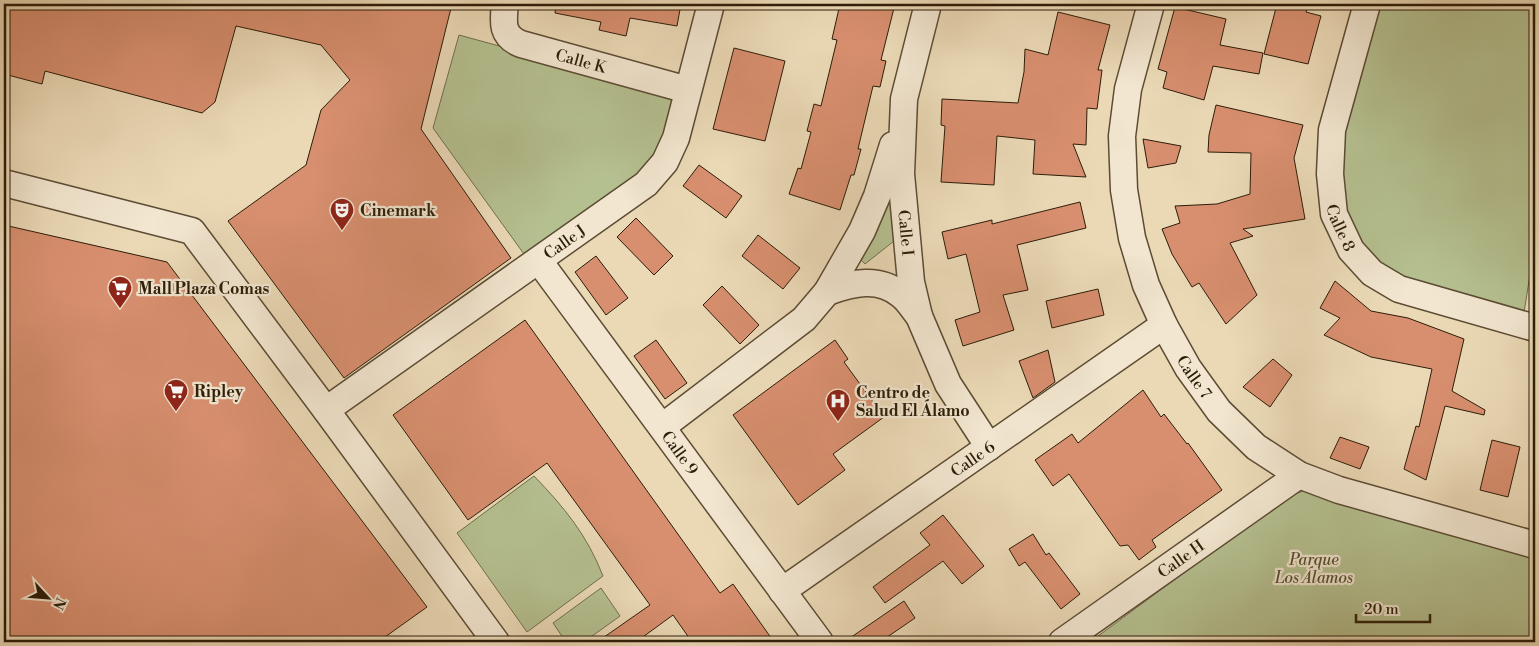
<svg xmlns="http://www.w3.org/2000/svg" width="1539" height="646" viewBox="0 0 1539 646" font-family="'Libre Bodoni',serif">
  <rect width="100%" height="100%" fill="#ebd9b6"/>
  <filter id="stains"><feTurbulence type="fractalNoise" baseFrequency=".004" numOctaves="4"/><feColorMatrix values="0 0 0 0 .2 0 0 0 0 .09 0 0 0 0 .02 0 0 0 .5 -.17"/></filter>
  <radialGradient id="worn" r=".72"><stop offset=".6" stop-color="#630" stop-opacity="0"/><stop offset="1" stop-color="#630" stop-opacity=".3"/></radialGradient>
  <g fill="#b5c090" stroke="#706e4c">
    <polygon points="1378,4 1535,4 1535,242 1524,313 1406,279 1374,260 1356,244 1345,214 1339,174 1344,133"/>
    <polygon points="459,35 678,95 659,158 529,261 433,128"/>
    <polygon points="886,201 892,202 894,241 865,264 860,259"/>
    <path d="M534,476C564,507 587,535 603,576L527,632L457,533Z"/>
    <polygon points="1303,491 1312,491 1535,555 1535,642 1090,642 1285,498"/>
    <polygon points="601,588 620,616 584,642 566,642 553,623"/>
  </g>
  <g fill="#d88f6f" stroke="#2c1d08">
    <polygon points="4,4 452,4 421,129 511,258 344,378 228,221 306,165 321,110 350,80 321,45 236,26 215,102 202,113 45,71 42,84 4,74"/>
    <polygon points="556,4 681,4 677,26 630,18 626,36 599,30 601,22 555,13"/>
    <polygon points="840,4 895,4 881,60 886,61 880,87 873,86 858,149 861,149 854,175 851,175 840,210 789,194 798,168 801,169 811,132 807,131 814,104 821,106 837,40 832,39"/>
    <polygon points="1277,4 1308,4 1306,12 1321,16 1308,64 1264,54"/>
    <polygon points="1175,7 1226,19 1220,45 1263,53 1259,74 1213,66 1204,100 1163,88 1167,72 1158,69"/>
    <polygon points="1058,12 1110,25 1098,70 1102,70 1097,109 1087,108 1086,145 1073,144 1086,177 1033,174 1035,140 997,136 994,185 941,182 945,126 941,125 942,99 1018,103 1024,72 1025,49 1048,55"/>
    <polygon points="734,48 785,61 765,141 713,129"/>
    <polygon points="1216,105 1303,125 1294,158 1305,219 1243,229 1253,236 1230,243 1257,295 1226,324 1199,283 1192,287 1172,254 1162,229 1180,223 1175,206 1217,204 1250,194 1251,153 1208,152 1209,135"/>
    <polygon points="1143,139 1181,146 1176,163 1148,168"/>
    <polygon points="699,165 742,196 726,218 683,186"/>
    <polygon points="1080,202 1086,228 1017,245 1028,290 1003,295 1014,330 963,346 955,320 980,312 966,254 948,259 942,232 992,220 992,224"/>
    <polygon points="636,218 673,256 654,275 617,237"/>
    <polygon points="4,225 167,262 427,607 378,642 4,642"/>
    <polygon points="758,235 800,268 783,289 742,256"/>
    <polygon points="596,256 628,298 606,315 575,272"/>
    <polygon points="1335,281 1371,311 1408,318 1464,339 1452,391 1485,410 1484,415 1445,406 1426,480 1404,469 1416,426 1419,427 1432,369 1371,357 1324,335 1340,318 1320,308"/>
    <polygon points="722,286 759,325 740,344 703,305"/>
    <polygon points="1098,289 1104,315 1052,328 1046,301"/>
    <polygon points="525,320 720,593 733,584 774,642 692,642 673,615 636,642 597,642 650,605 547,463 468,520 393,415"/>
    <polygon points="656,340 687,383 665,399 634,356"/>
    <polygon points="835,340 848,359 844,362 884,417 833,454 845,470 798,505 733,415"/>
    <polygon points="1048,350 1055,382 1033,398 1019,361"/>
    <polygon points="1273,359 1292,375 1270,407 1243,387"/>
    <polygon points="1143,390 1161,417 1164,414 1187,444 1188,443 1222,490 1152,540 1156,547 1139,560 1128,545 1120,546 1069,474 1053,486 1035,460 1072,434 1078,443"/>
    <polygon points="1340,437 1369,447 1360,469 1330,458"/>
    <polygon points="1492,440 1520,447 1508,497 1480,490"/>
    <polygon points="943,515 984,566 962,584 943,561 885,603 873,587 930,545 920,533"/>
    <polygon points="1033,534 1046,555 1049,553 1080,594 1061,609 1025,562 1019,566 1009,549"/>
    <polygon points="904,601 915,618 880,642 844,642"/>
  </g>
  <g fill="none" stroke-linecap="round" stroke-linejoin="round">
    <defs>
      <g id="minor">
        <path id="s1" d="M505,4C503,22 501,36 521,44L688,90"/>
        <path id="s2" d="M928,4L904,99L901,174L911,282L919,316L948,384L989,447"/>
        <path id="s3" d="M1151,4L1128,89L1122,136L1124,190L1132,238L1146,285L1164,325L1188,368L1219,411L1256,447L1299,475L1339,490L1535,545"/>
        <path id="s4" d="M1367,4L1332,130L1330,174L1334,214L1351,250L1372,273L1399,289L1535,328"/>
        <polyline points="4,183 192,231 326,410 496,642"/>
        <path id="s5" d="M539,261L820,642"/>
        <path d="M827,292C852,283 879,276 901,295C908,300 913,309 919,316"/>
        <path id="s6" d="M326,410L646,184L665,162L676,138L711,4"/>
        <polyline points="662,427 804,319 827,292 862,231 877,196 893,145"/>
        <path id="s7" d="M782,591L1164,325"/>
        <path id="s8" d="M1062,642L1299,475"/>
      </g>
    </defs>
    <use href="#minor" stroke="#5c4c34" stroke-width="29"/>
    <use href="#minor" stroke="#f2e6d0" stroke-width="26"/>
  </g>
  <defs>
    <symbol id="theatre-pin" viewBox="-11 -11 22 30"><path d="M0 17L-7.5 6A9.5 9.5 0 1 1 7.5 6Z" fill="#8f2418" stroke="#f2e6d0"/><path d="M-5-5.5Q0-4 5-5.5V0Q5 5 0 6Q-5 5-5 0ZM-3.3-2.5H-1v1.5H-3.3ZM1-2.5H3.3v1.5H1ZM-2.8 1Q0 5.5 2.8 1Z" fill="#fff"/></symbol>
    <symbol id="supermarket-pin" viewBox="-11 -11 22 30"><path d="M0 17L-7.5 6A9.5 9.5 0 1 1 7.5 6Z" fill="#8f2418" stroke="#f2e6d0"/><path d="M-6-5.5h2.5l.6 2H6L4.5 2H-2.5L-4.4-4H-6ZM-1.5 3.2a1.3 1.3 0 1 0 .1 0ZM3 3.2a1.3 1.3 0 1 0 .1 0Z" fill="#fff"/></symbol>
    <symbol id="hospital-pin" viewBox="-11 -11 22 30"><path d="M0 17L-7.5 6A9.5 9.5 0 1 1 7.5 6Z" fill="#8f2418" stroke="#f2e6d0"/><path d="M-5-5h3v3.5h4V-5h3V5h-3V1.5h-4V5h-3Z" fill="#fff"/></symbol>
  </defs>
  <g fill-rule="evenodd">
    <use href="#theatre-pin" x="328" y="196" width="28" height="38"/>
    <use href="#supermarket-pin" x="106" y="274" width="28" height="38"/>
    <use href="#supermarket-pin" x="162" y="377" width="28" height="38"/>
    <use href="#hospital-pin" x="824" y="387" width="28" height="38"/>
  </g>
  <g text-anchor="middle" stroke-width="4.5" stroke-linejoin="round" paint-order="stroke">
    <g font-size="16" fill="#2c1d08" stroke="#f2e6d0">
      <text dy="6" stroke="none"><textPath href="#s1" startOffset="110">Calle K</textPath></text>
      <text dy="6" stroke="none"><textPath href="#s4" startOffset="230">Calle 8</textPath></text>
      <text dy="6" stroke="none"><textPath href="#s2" startOffset="232">Calle I</textPath></text>
      <text dy="6" stroke="none"><textPath href="#s6" startOffset="292">Calle J</textPath></text>
      <text dy="6" stroke="none"><textPath href="#s3" startOffset="391">Calle 7</textPath></text>
      <text dy="6" stroke="none"><textPath href="#s5" startOffset="238">Calle 9</textPath></text>
      <text dy="6" stroke="none"><textPath href="#s7" startOffset="232">Calle 6</textPath></text>
      <text dy="6" stroke="none"><textPath href="#s8" startOffset="145">Calle H</textPath></text>
    </g>
    <g font-size="16" font-weight="bold" fill="#2c1d08" stroke="#f2e6d0" text-anchor="start">
      <text x="360" y="216">Cinemark</text>
      <text x="138" y="294">Mall Plaza Comas</text>
      <text x="194" y="397">Ripley</text>
      <text x="856" y="398">Centro de<tspan x="856" dy="18">Salud El Álamo</tspan></text>
    </g>
    <g font-size="16" font-style="italic" fill="#554e31" stroke="#f2e6d0">
      <text x="1314" y="565">Parque<tspan x="1314" dy="18">Los Álamos</tspan></text>
    </g>
  </g>
  <rect width="1539" height="646" fill="none" stroke="#ebd9b6" stroke-width="20"/>
  <rect x="5" y="5" width="1529" height="636" fill="none" stroke="#2c1d08" stroke-width="2.5"/>
  <rect x="10" y="10" width="1519" height="626" fill="none" stroke="#2c1d08"/>
  <g transform="translate(48 598) rotate(116)" stroke="#f2e6d0" stroke-width="4" paint-order="stroke">
  <path d="M0-4L9 19L0 12L-9 19Z" fill="#2c1d08"/>
  <text y="-8" font-size="14" font-weight="bold" text-anchor="middle" fill="#2c1d08">N</text>
  </g>
  <path d="M1356 614v8h74v-8" fill="none" stroke="#2c1d08" stroke-width="2.5"/>
  <text x="1364" y="614" font-size="15" fill="#2c1d08" stroke="#f2e6d0" stroke-width="4" paint-order="stroke">20 m</text>
  <rect width="100%" height="100%" filter="url(#stains)"/>
  <rect width="100%" height="100%" fill="url(#worn)"/>
</svg>
